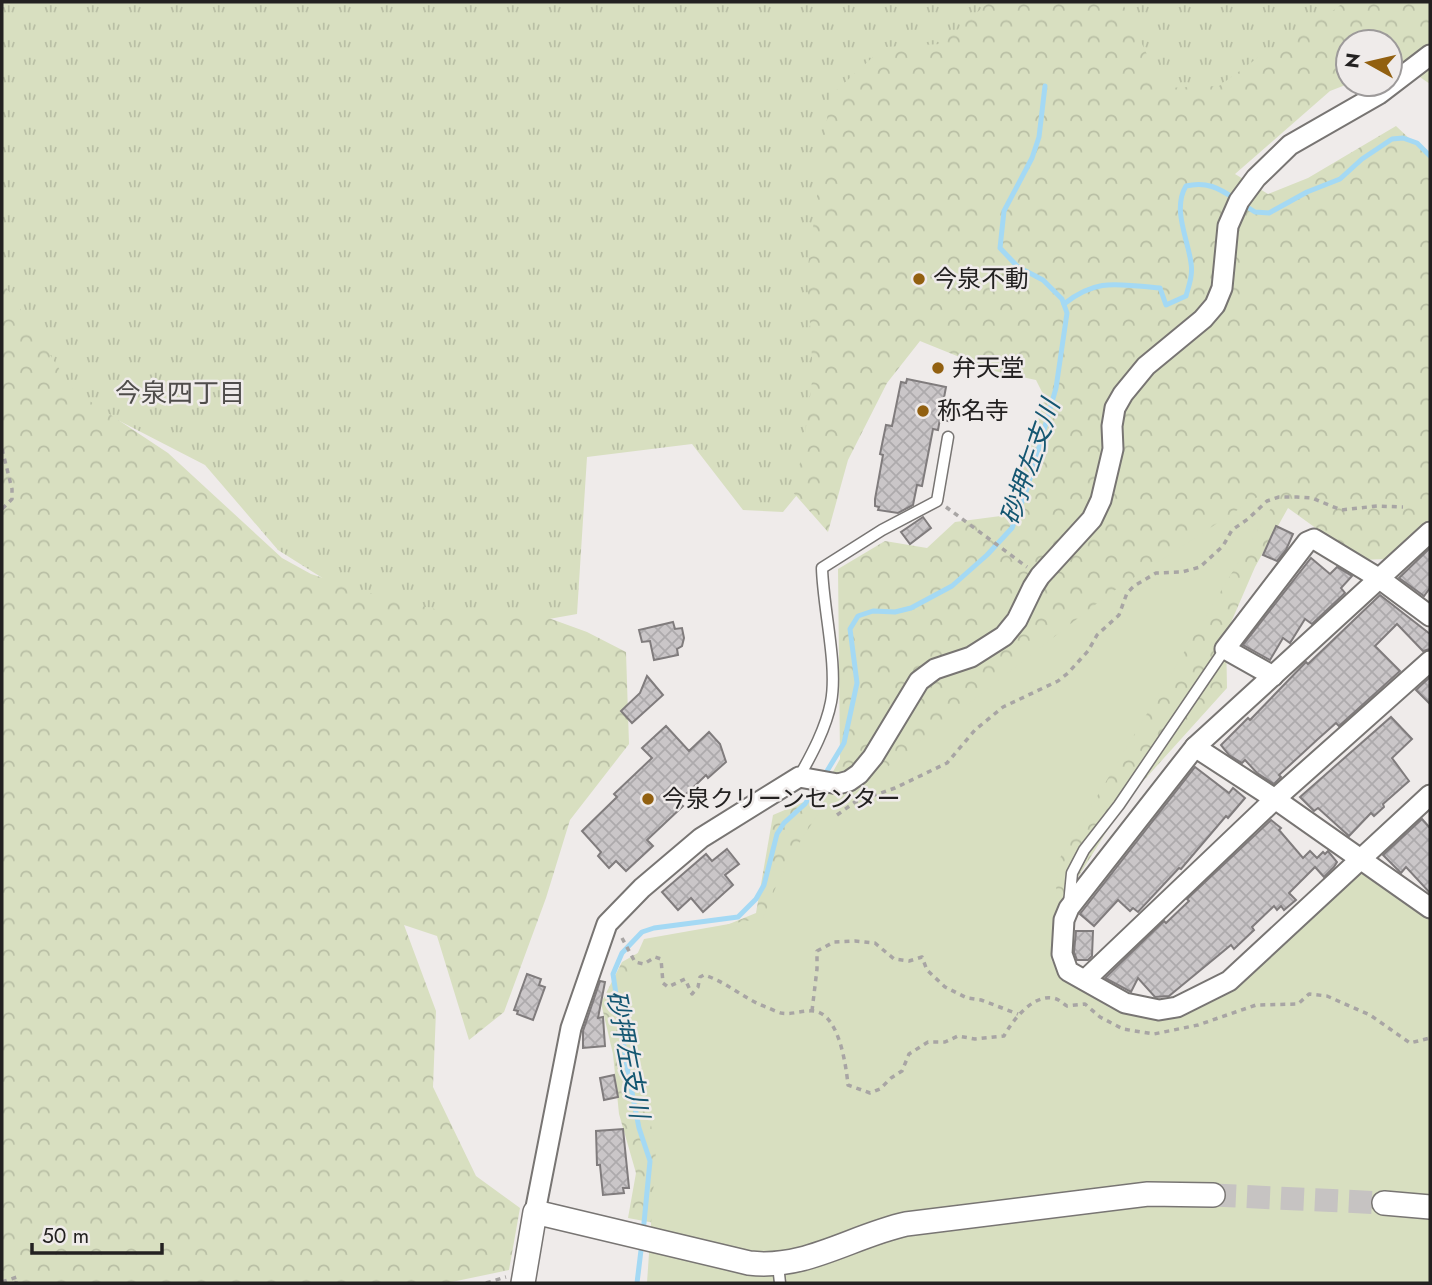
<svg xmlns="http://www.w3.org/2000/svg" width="1432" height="1285" viewBox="0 0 1432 1285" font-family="Jost,'Noto Sans JP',sans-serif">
  <defs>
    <pattern id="grass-tufts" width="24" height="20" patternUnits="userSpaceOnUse" patternTransform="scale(1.75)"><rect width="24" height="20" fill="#d8dfc0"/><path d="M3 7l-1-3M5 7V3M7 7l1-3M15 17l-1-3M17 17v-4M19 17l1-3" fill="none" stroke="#b9bfa5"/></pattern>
    <pattern id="forest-crowns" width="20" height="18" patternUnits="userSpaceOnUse" patternTransform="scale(1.75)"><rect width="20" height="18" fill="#d8dfc0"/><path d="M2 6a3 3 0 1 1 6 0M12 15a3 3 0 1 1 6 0" fill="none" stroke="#b9bfa5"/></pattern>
    <pattern id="building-cross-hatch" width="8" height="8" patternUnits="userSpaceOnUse" patternTransform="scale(1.75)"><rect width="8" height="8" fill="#cac6c8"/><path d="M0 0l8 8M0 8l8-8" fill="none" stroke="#adaaac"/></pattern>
  </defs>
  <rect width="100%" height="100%" fill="#efebea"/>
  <polygon fill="url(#grass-tufts)" points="2,2 1371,2 1261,86 1063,137 830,455 783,512 743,510 692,444 587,457 577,614 492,629 378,613 278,550 205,465 71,396 2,287"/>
  <g fill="url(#forest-crowns)">
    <polygon points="989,2 1122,2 1163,88 1219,86 1267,51 1334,10 1344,2 1430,2 1430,84 1401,64 1390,68 1390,42 1348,42 1348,84 1330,91 1235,174 1268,194 1308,178 1396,126 1430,158 1430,519 1386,559 1360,560 1288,508 1255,567 1226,634 1227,688 1127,799 1051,920 1050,959 1089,1001 1133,1021 1210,1006 1318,912 1430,1283 681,1228 628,1218 636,1173 619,1114 613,1054 601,1003 622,962 652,945 717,929 756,913 773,815 820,795 840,759 838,569 885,541 927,548 955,522 1008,515 1045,398 1036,380 994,371 920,341 887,383 848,460 828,532 791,490 802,457 813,374 807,274 830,96 884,47 941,44"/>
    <polygon points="2,281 73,390 168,453 282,558 311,574 389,599 476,618 532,612 587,632 626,652 629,744 570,820 546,898 504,1012 469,1040 437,936 404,925 436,1011 433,1087 476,1176 520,1208 509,1270 447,1283 2,1283"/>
  </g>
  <polygon fill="#d8dfc0" points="1291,475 1058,861 1051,971 1110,1008 1148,1018 1180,1012 1226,993 1360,868 1430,911 1430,1283 647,1283 656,1150 641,1076 621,991 644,939 763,918 785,865 827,800 877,775 1109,594"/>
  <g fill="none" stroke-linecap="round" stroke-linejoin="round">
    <g stroke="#a4d9f4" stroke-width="5">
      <polyline points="1244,205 1255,212 1269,213 1307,192 1340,179 1362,159 1392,139 1403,138 1417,143 1430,156"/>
      <path d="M1064,304C1098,277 1119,285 1160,288L1166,305L1186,296C1189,285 1193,275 1191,263C1188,239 1172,209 1186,186C1206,181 1219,188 1235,199"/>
      <polyline points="824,776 844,743 857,683 850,629 858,616 873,611 895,612 911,608 952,586 987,555 1012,528 1027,489 1056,388 1067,313 1062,299 1043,280 1018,267 1000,248 1004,211 1032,158 1039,137 1045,86"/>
      <polyline points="643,1233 650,1161 639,1128 627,1067 613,974 622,953 642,932 654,928 738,917 756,899 764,885 777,834 784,823 805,804 818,784"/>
      <polyline points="637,1283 642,1242"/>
    </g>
  </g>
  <g fill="url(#building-cross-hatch)" stroke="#807c7d" stroke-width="2">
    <polygon points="907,379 946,387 943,403 952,405 948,421 940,419 938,430 933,429 922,486 917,485 913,505 898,513 878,510 879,507 875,506 875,499 883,455 880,454 886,425 892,426 901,382 906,383"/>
    <polygon points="923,517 931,528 910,544 901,532"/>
    <polygon points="1276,526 1293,534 1286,550 1277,561 1263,555"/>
    <polygon points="1430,548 1430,588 1424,596 1399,578"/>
    <polygon points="1311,558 1330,574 1337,567 1352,576 1341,588 1345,593 1312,624 1305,619 1290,643 1283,638 1270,660 1243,645"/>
    <polygon points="1380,595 1430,634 1430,649 1423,651 1397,624 1375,646 1400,671 1339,726 1336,723 1318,739 1279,775 1281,777 1274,784 1257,773 1245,760 1242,763 1229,755 1221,745 1248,718 1250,720 1306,662 1308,664"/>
    <polygon points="673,622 675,629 682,628 684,638 682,646 677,649 678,655 654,660 650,641 642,642 639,630"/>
    <polygon points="647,676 663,695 632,723 621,711 640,693"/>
    <polygon points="1430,677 1430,704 1416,690"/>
    <polygon points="1391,717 1412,739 1392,758 1409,781 1383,804 1384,807 1374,816 1371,813 1349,836 1318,808 1314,811 1300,797"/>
    <polygon points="666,726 689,751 709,732 720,744 726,762 708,778 706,775 678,802 683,806 647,840 653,846 626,871 616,861 609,868 598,856 601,852 582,831 617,797 614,794 652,758 642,748"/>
    <polygon points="1195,767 1229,793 1233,788 1245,798 1228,818 1226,816 1181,869 1179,868 1138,912 1133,908 1130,911 1118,900 1094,926 1080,914"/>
    <polygon points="1422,819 1430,828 1430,893 1406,867 1401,873 1383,855"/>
    <polygon points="1271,820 1281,828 1279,830 1303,858 1310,851 1317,858 1323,852 1325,854 1328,851 1337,862 1334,867 1324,877 1315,867 1289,893 1296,900 1284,910 1281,906 1277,910 1274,906 1252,927 1254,930 1234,949 1231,945 1169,996 1155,997 1138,978 1131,992 1105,978 1164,921 1166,923 1189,901 1187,899"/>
    <polygon points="727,849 739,864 725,875 733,885 703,912 691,898 678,910 662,892 706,854 712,861"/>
    <polygon points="1076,931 1093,931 1092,956 1088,960 1077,960 1074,952"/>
    <polygon points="527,974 541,979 539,985 545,987 533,1020 517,1014 518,1011 514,1010"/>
    <polygon points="600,981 605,982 598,1018 603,1017 605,1046 583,1048 583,1031"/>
    <polygon points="614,1075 618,1097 604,1100 600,1078"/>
    <polygon points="623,1129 629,1188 623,1188 624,1193 603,1195 600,1165 597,1165 596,1131"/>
  </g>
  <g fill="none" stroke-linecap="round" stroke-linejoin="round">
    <polyline stroke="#c6c3c2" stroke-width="23" stroke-dasharray="23 11" stroke-linecap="butt" points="1213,1195 1384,1203"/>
    <defs>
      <g id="service">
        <path d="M799,777C812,754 826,728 831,702C838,665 823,608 822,568L882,530L937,501L948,437"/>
        <polyline points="1069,904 1072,873 1084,850 1119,805 1225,649"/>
        <polyline points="778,1265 780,1283"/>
      </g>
      <g id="minor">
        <polyline points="1430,532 1195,747 1069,908 1064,920 1062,954 1068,971 1125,1003 1159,1010 1177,1007 1229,981 1430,795"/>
        <polyline points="1273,676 1225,649 1307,542 1314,539 1380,579 1430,616"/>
        <polyline points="1195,747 1275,799 1430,908"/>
        <polyline points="1085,980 1275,799 1430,661"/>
        <polyline points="535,1212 571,1028 607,924 642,888 701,838 799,777 838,784 849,781 859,774 873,757 919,681 935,669 971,657 1004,636 1017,620 1033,587 1040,576 1092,519 1101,500 1113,449 1112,426 1115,408 1123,394 1146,366 1203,319 1215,305 1222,288 1228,226 1239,201 1256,178 1290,145 1379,94 1430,55"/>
      </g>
      <g id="tertiary">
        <polyline points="1384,1203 1430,1207"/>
        <path d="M523,1283L535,1212L749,1263C805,1270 852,1236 906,1224L1148,1194L1213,1195"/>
      </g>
    </defs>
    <use href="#service" stroke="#787573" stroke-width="13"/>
    <use href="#minor" stroke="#787573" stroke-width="23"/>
    <use href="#tertiary" stroke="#787573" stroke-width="26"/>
    <g stroke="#a8a5a4" stroke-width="3.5" stroke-dasharray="5 5" stroke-linecap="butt">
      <polyline points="2,449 12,489 12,499 2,509"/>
      <polyline points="946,507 1027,567"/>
      <polyline points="837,815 855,802 895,788 947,763 975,730 1003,707 1058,681 1068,673 1088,651 1097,635 1119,615 1127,593 1134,586 1156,573 1182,572 1200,567 1223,546 1232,530 1248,519 1267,501 1279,497 1297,497 1312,498 1341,510 1377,506 1403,507"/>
      <path d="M622,938L635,962L644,964L655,957L661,959L663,983L668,987L685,979L692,994L698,987L700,977L704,975C727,982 744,999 766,1007C771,1009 777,1012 781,1013C792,1015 803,1010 814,1011C839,1014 846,1065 848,1085L870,1093L880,1089L891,1078L902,1071L909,1054L928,1042H945L958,1036L975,1039L1004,1036C1012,1021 1032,995 1052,998C1058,998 1062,1003 1067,1006L1085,1004L1100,1017L1123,1029L1154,1034L1198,1025L1256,1005L1298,1004L1309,994L1327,996L1370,1015L1410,1043L1430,1038"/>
      <polyline points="812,1011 817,969 817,951 834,942 855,941 875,943 894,959 909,961 922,957 927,970 945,987 967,998 981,1000 1018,1014"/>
      <polyline points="2,1282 17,1277 16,1283"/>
      <polyline points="486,1283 506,1277"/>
    </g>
    <use href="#service" stroke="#fff" stroke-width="10"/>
    <use href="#minor" stroke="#fff" stroke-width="19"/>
    <use href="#tertiary" stroke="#fff" stroke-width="23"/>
  </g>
  <g fill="#926010" stroke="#efebea" stroke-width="2.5">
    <circle cx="919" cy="279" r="7"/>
    <circle cx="938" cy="368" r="7"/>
    <circle cx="923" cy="411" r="7"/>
    <circle cx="648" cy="799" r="7"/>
  </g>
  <g text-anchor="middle" stroke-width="5" stroke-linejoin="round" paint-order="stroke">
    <g font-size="24" fill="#232121" stroke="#efebea" text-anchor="start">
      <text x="933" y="287">今泉不動</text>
      <text x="952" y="376">弁天堂</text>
      <text x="937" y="419">称名寺</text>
      <text x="662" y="807">今泉クリーンセンター</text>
    </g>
    <g font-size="26" fill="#4f4d4b" stroke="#efebea">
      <text x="180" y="402">今泉四丁目</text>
    </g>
    <g font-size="26" font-style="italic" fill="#145671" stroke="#efebea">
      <text transform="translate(1030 462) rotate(-71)" y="9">砂押左支川</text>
      <text transform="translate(628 1054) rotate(79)" y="9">砂押左支川</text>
    </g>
  </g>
  <rect width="1432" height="1285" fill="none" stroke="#232121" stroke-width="7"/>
  <g transform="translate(1369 63) rotate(278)"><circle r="33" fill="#efebea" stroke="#9d9a9a" stroke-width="2"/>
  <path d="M0-5L12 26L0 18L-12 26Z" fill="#926010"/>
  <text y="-10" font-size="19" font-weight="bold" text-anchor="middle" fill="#232121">N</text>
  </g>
  <path d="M32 1243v10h130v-10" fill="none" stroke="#232121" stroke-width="3.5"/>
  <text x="42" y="1243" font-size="21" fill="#232121" stroke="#efebea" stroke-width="5" paint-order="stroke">50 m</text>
</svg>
